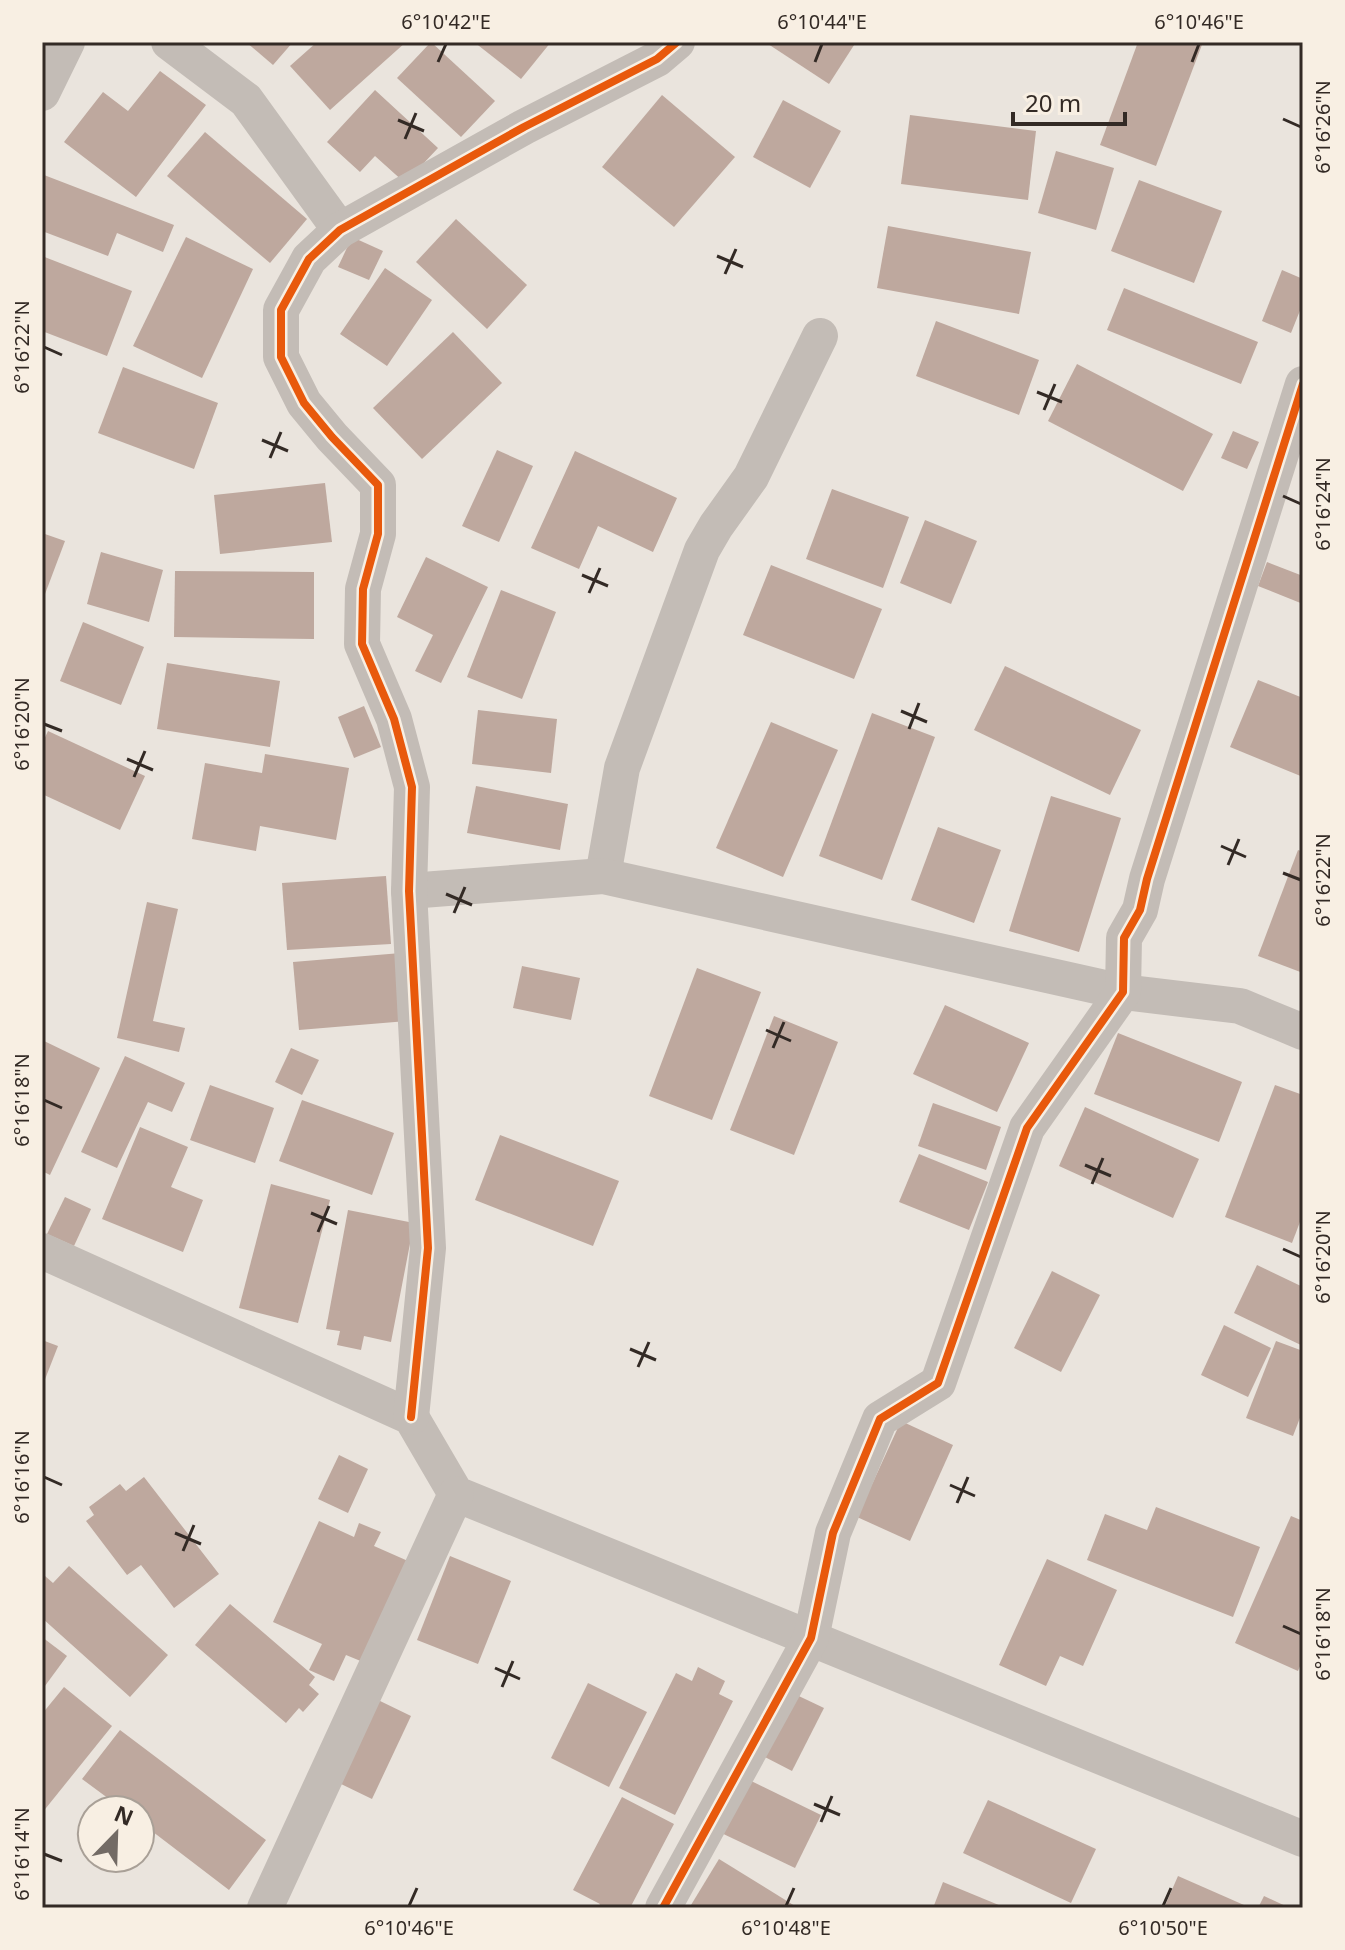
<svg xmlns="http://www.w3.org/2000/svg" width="1345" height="1950" viewBox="0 0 1345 1950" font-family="'Noto Sans',sans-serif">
  <rect width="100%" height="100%" fill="#eae4dd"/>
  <g fill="#bea89e">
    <polygon points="246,42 293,42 273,65"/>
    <polygon points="317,42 406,42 330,110 290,66"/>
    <polygon points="431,42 495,101 461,137 397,78"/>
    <polygon points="474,42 551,42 521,79"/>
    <polygon points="765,42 856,42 829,84"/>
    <polygon points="1138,42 1203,42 1156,166 1100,145"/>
    <polygon points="160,71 206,105 136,197 64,142 103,92 128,111"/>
    <polygon points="375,90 438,148 405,183 375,156 360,172 327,142"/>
    <polygon points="662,95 735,157 674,227 602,167"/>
    <polygon points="783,100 841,131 810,188 753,157"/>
    <polygon points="910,115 1036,131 1028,200 901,184"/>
    <polygon points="205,132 307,219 270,263 167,176"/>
    <polygon points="1056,151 1114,168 1096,230 1038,213"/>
    <polygon points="44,175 174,225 163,252 117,233 108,256 42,231 42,181"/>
    <polygon points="1139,180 1222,211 1194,283 1111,251"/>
    <polygon points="456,219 527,285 487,329 416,262"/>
    <polygon points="888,226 1031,252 1019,314 877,288"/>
    <polygon points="186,237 253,269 202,378 133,346"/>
    <polygon points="352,237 383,251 369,280 338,267"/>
    <polygon points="42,256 132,291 107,356 42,331"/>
    <polygon points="385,268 432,300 387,366 340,334"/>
    <polygon points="1282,270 1303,279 1303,303 1291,333 1262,321"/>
    <polygon points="1124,288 1258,342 1241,384 1107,330"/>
    <polygon points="936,321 1039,360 1019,415 916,376"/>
    <polygon points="453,332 502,383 422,459 373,408"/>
    <polygon points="1077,364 1213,434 1183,491 1048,421"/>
    <polygon points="123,367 218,403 194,469 98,433"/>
    <polygon points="1233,431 1259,442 1247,469 1221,458"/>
    <polygon points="497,450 533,466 499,542 462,526"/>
    <polygon points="575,451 677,498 653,552 598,526 579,569 531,548"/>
    <polygon points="325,483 332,542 220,554 214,495"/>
    <polygon points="832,489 909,517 883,588 806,559"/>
    <polygon points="925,520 977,541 951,604 900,583"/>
    <polygon points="42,533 65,541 42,602"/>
    <polygon points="101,552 163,570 149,622 87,604"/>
    <polygon points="426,557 488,587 441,683 415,671 433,635 397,617"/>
    <polygon points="1267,562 1303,576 1303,604 1258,586"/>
    <polygon points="771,565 882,609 854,679 743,635"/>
    <polygon points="175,571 314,572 314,639 174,637"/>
    <polygon points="501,590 556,612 522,699 467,677"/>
    <polygon points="83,622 144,647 121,705 60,681"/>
    <polygon points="167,663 280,681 270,747 157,729"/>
    <polygon points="1005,666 1141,730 1110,795 974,730"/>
    <polygon points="1258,680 1303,698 1303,777 1230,747"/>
    <polygon points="364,706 381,747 354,758 338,717"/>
    <polygon points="478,710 557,719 551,773 472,764"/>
    <polygon points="872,713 935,737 882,880 819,856"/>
    <polygon points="771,722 838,750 783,877 716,848"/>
    <polygon points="48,731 145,776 120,830 42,794 42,744"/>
    <polygon points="265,754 349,768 336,840 260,826 256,851 192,839 205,763 262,773"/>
    <polygon points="476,786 568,804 560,850 467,833"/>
    <polygon points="1051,796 1121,818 1079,952 1009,931"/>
    <polygon points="938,827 1001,850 974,923 911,900"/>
    <polygon points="1298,850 1303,852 1303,973 1258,956"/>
    <polygon points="386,876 391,944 287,950 282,883"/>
    <polygon points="147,902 178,909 153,1021 185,1028 179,1052 117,1038"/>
    <polygon points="401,953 407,1021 299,1030 293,962"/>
    <polygon points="522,966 580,978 571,1020 513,1008"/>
    <polygon points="697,968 761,992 712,1120 649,1096"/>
    <polygon points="945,1005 1029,1043 997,1112 913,1074"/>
    <polygon points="774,1016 838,1042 794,1155 730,1130"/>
    <polygon points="1118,1033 1242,1082 1219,1142 1094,1094"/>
    <polygon points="42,1040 100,1068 50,1175 42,1171"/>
    <polygon points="291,1048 319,1060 302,1095 275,1082"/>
    <polygon points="125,1056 185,1083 172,1112 148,1102 117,1168 81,1152"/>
    <polygon points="210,1085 274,1108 255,1163 190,1140"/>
    <polygon points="1275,1085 1303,1095 1303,1214 1292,1243 1225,1217"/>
    <polygon points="302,1100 394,1133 372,1195 279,1161"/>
    <polygon points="933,1103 1001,1127 986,1170 918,1146"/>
    <polygon points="1085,1107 1199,1159 1173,1218 1059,1166"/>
    <polygon points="140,1127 188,1147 171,1187 203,1200 183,1252 102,1219"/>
    <polygon points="500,1135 619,1181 593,1246 475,1200"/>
    <polygon points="919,1154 988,1182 969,1230 899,1202"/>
    <polygon points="271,1184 330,1200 298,1323 239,1308"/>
    <polygon points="65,1197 91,1209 74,1246 47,1234"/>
    <polygon points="348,1210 414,1223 391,1342 364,1336 361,1350 337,1345 340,1331 326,1329"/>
    <polygon points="1257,1265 1303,1287 1303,1346 1234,1313"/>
    <polygon points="1052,1271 1100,1295 1061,1372 1014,1348"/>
    <polygon points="1224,1325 1271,1348 1248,1397 1201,1375"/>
    <polygon points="42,1340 58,1346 42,1387"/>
    <polygon points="1276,1341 1303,1351 1303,1410 1293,1436 1246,1418"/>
    <polygon points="901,1421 953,1445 910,1541 857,1517"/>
    <polygon points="339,1455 368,1469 348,1513 318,1499"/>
    <polygon points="144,1477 219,1574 174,1608 141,1565 127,1575 86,1521 94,1515 89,1507 120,1484 126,1491"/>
    <polygon points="1156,1507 1260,1547 1233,1617 1087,1560 1105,1514 1147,1530"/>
    <polygon points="1291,1516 1303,1521 1303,1659 1298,1671 1235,1643"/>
    <polygon points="319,1521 354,1537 359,1523 381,1532 374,1546 408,1561 363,1662 346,1655 334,1681 309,1670 322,1644 273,1622"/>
    <polygon points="450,1556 511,1581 478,1664 417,1640"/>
    <polygon points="1047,1559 1117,1590 1083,1666 1060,1656 1046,1686 999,1665"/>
    <polygon points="69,1566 168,1655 130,1697 42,1618 42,1580 45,1576 53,1583"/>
    <polygon points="230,1604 315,1677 309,1685 319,1694 303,1712 299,1708 286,1723 195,1645"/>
    <polygon points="42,1637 67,1656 42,1690"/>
    <polygon points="698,1667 725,1681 719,1694 733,1701 675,1815 619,1788 676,1673 692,1681"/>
    <polygon points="588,1683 647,1712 609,1787 551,1758"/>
    <polygon points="64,1687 112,1726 42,1813 42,1714"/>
    <polygon points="784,1689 824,1708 792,1771 753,1751"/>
    <polygon points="378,1700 411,1716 372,1799 339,1783"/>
    <polygon points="120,1730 266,1840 229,1890 140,1822 140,1810 124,1810 82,1779"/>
    <polygon points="741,1776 821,1815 795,1868 715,1830"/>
    <polygon points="622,1797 674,1824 630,1908 598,1908 600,1904 573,1890"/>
    <polygon points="988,1800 1096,1849 1071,1903 963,1853"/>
    <polygon points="719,1859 795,1906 794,1908 695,1908 691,1905"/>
    <polygon points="1178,1876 1244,1905 1242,1908 1164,1908"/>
    <polygon points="943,1882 1006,1908 933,1908"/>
    <polygon points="1264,1896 1290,1908 1258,1908"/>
  </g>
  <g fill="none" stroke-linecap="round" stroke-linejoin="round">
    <g stroke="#c3bcb6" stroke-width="36">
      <polyline points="169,42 246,100 340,230"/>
      <polyline points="42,93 67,42"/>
      <polyline points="603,876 622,768 702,550 716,526 751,477 820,336"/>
      <polyline points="409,891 603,876 1123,992 1240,1006 1303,1032"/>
      <polyline points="42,1251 411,1417 456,1494 1303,1839"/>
      <polyline points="411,1417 428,1248 409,891 412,787 394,719 362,644 363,589 378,534 378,485 332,437 304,403 281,357 281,310 309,259 340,230 524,127 657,59 677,42"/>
      <polyline points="265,1908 456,1494"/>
      <polyline points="663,1908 811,1638 833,1533 880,1419 938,1383 1027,1128 1123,992 1124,938 1140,910 1147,879 1303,384"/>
    </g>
    <defs>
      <g id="cycleway">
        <polyline points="411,1417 428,1248 409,891 412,787 394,719 362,644 363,589 378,534 378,485 332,437 304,403 281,357 281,310 309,259 340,230 524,127 657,59 677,42"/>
        <polyline points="663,1908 811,1638 833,1533 880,1419 938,1383 1027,1128 1123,992 1124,938 1140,910 1147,879 1303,384"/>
      </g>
    </defs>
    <use href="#cycleway" stroke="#f8efe3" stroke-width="13"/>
    <use href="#cycleway" stroke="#e8590c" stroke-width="8"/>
  </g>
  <path fill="none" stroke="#332a25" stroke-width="3" d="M438,62L446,44M815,62L822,44M1192,62L1199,44M1283,119L1301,127M398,120L424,131M405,139L416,113M717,256L743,267M725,274L736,249M44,347L62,355M1037,392L1062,402M1044,410L1055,384M262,440L288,451M270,458L281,432M1283,496L1301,504M582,575L608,586M589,593L600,568M901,711L927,722M44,724L62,731M909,729L919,703M127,759L153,770M134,777L145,751M1221,846L1246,857M1228,865L1239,839M1283,873L1301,880M446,894L472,905M454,913L465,887M766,1030L791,1041M773,1048L784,1022M44,1100L62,1108M1085,1165L1111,1176M1092,1184L1103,1158M311,1213L337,1224M318,1232L329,1206M1283,1249L1301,1257M630,1349L656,1360M638,1367L649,1342M44,1477L62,1485M950,1485L975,1496M957,1503L968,1477M175,1533L201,1544M183,1551L194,1525M1283,1626L1301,1634M495,1668L520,1679M502,1687L513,1661M814,1804L840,1815M821,1822L832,1796M44,1854L62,1861M409,1906L417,1888M786,1906L794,1888M1163,1906L1171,1888"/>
  <rect width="1345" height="1950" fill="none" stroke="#f8efe3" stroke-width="88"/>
  <g transform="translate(116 1834) rotate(23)"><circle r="38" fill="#f8efe3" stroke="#a9a097" stroke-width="2"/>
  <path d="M0-6L14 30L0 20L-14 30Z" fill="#736b65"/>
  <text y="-12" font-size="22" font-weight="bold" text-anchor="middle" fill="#332a25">N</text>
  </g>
  <path d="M1013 112v12h112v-12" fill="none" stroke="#332a25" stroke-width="4"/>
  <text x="1025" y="112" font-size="24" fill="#332a25" stroke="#f8efe3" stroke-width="6" paint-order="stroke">20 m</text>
  <rect x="44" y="44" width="1257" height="1862" fill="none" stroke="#332a25" stroke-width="3"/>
  <g font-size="20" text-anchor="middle" fill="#332a25">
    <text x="446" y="29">6°10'42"E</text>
    <text x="822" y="29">6°10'44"E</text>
    <text x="1199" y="29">6°10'46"E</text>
    <text transform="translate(1323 127) rotate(-90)" y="7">6°16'26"N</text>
    <text transform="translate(22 347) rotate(-90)" y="7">6°16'22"N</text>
    <text transform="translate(1323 504) rotate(-90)" y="7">6°16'24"N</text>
    <text transform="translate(22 724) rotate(-90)" y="7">6°16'20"N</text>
    <text transform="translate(1323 880) rotate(-90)" y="7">6°16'22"N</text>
    <text transform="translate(22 1100) rotate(-90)" y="7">6°16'18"N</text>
    <text transform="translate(1323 1257) rotate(-90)" y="7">6°16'20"N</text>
    <text transform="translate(22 1477) rotate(-90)" y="7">6°16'16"N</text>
    <text transform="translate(1323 1634) rotate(-90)" y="7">6°16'18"N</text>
    <text transform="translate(22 1854) rotate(-90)" y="7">6°16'14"N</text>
    <text x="409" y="1935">6°10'46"E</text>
    <text x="786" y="1935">6°10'48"E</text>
    <text x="1163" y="1935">6°10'50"E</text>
  </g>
</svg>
